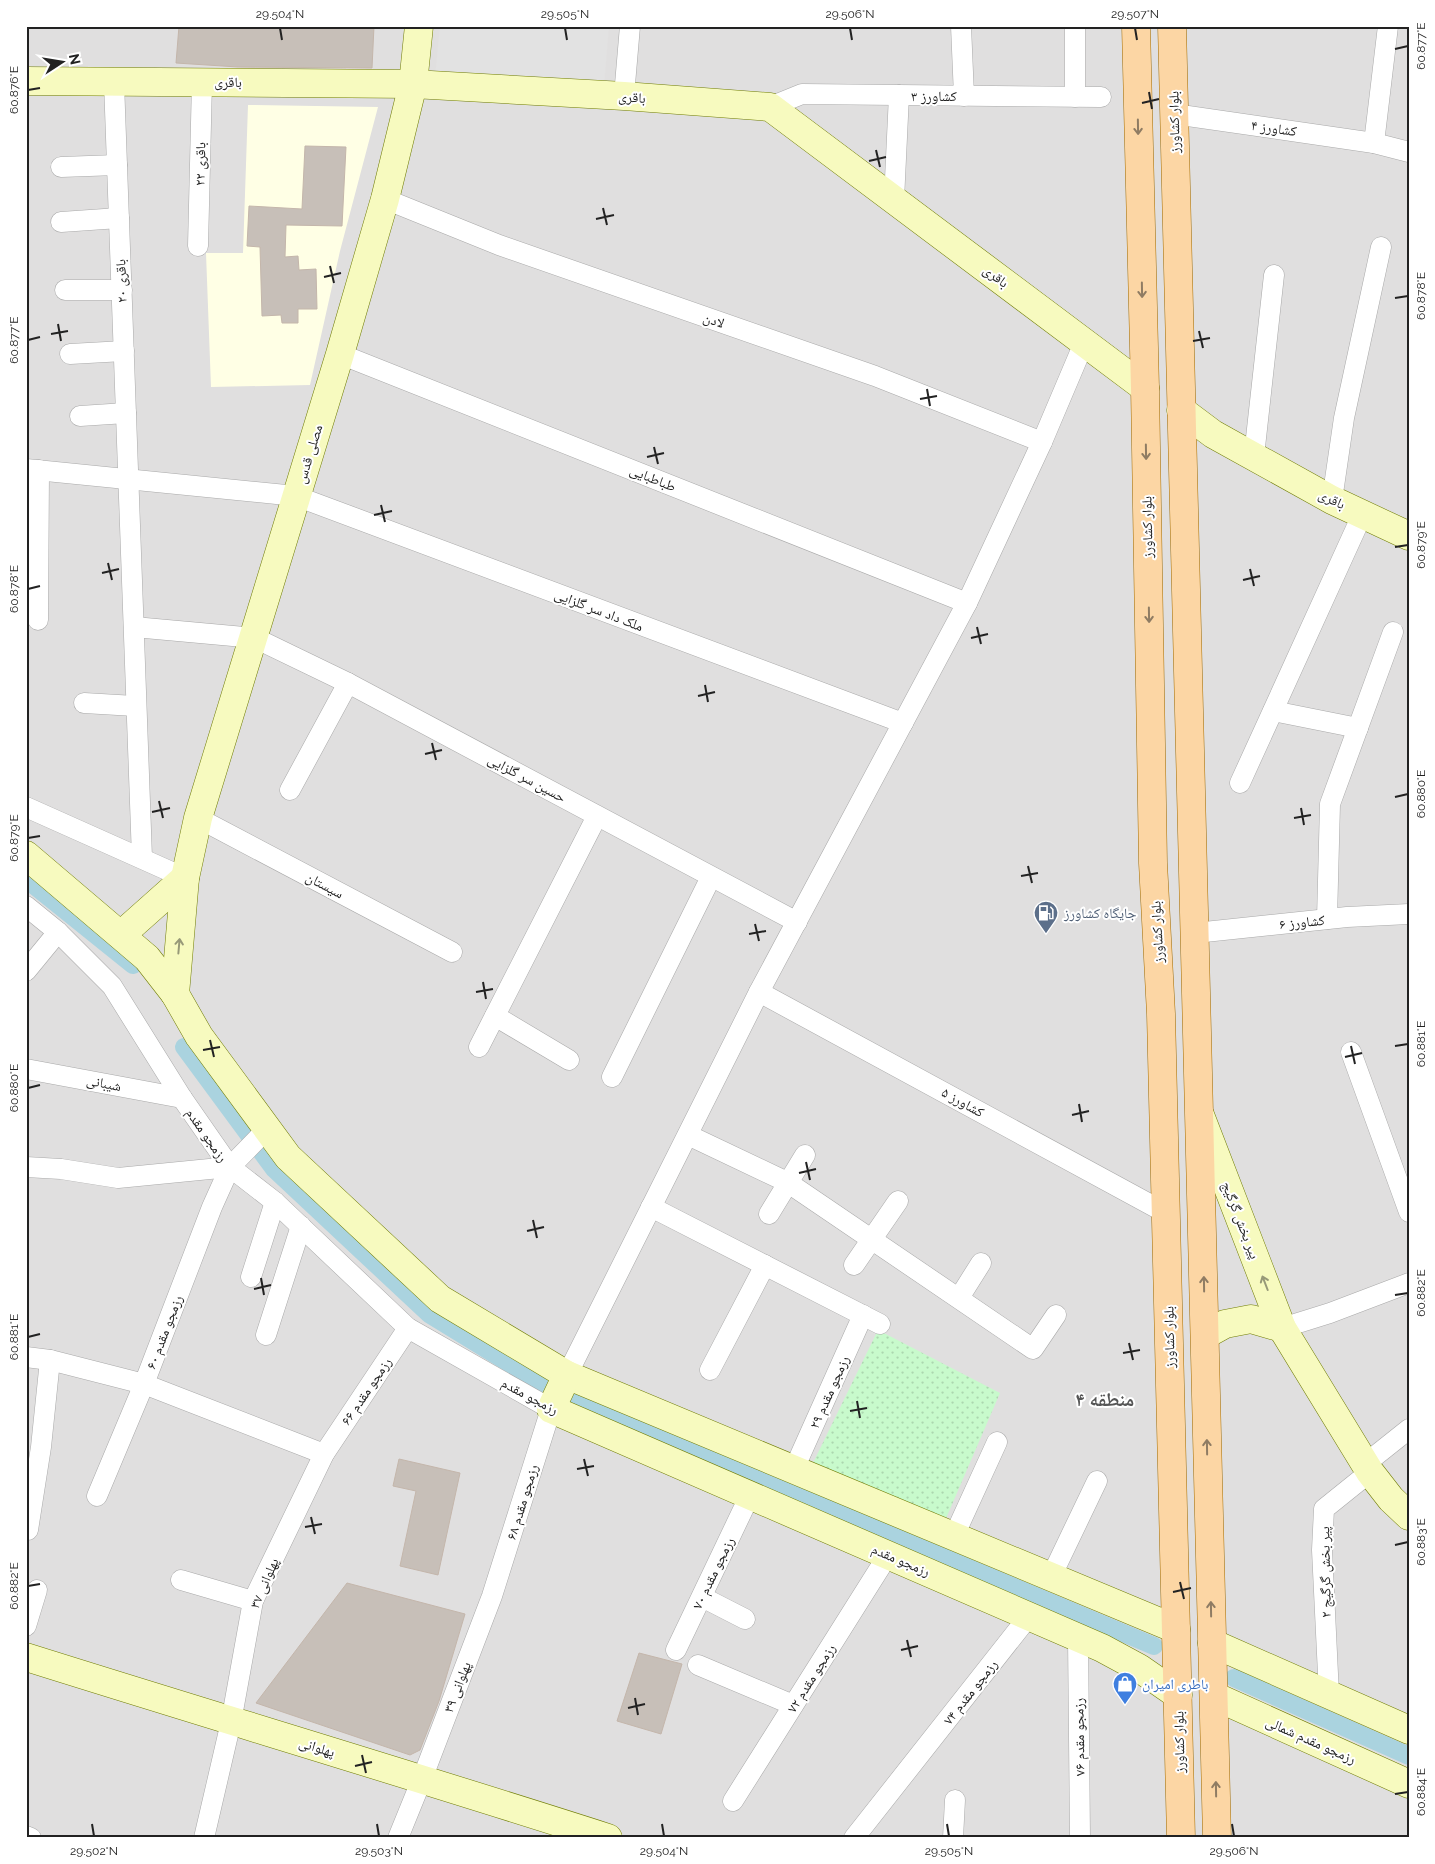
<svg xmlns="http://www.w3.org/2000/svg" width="1435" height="1864" viewBox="0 0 1435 1864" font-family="Raleway,'Noto Naskh Arabic',sans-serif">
  <defs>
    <pattern id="park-dots" width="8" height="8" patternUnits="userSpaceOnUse" patternTransform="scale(1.25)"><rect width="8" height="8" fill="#c8facc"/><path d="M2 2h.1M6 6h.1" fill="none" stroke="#acd6af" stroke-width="1.8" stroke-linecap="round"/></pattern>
  </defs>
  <rect width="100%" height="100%" fill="#f2efe9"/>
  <rect fill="#e0dfdf" x="26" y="26" width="1383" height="1812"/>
  <polygon fill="#ffffe5" points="248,105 378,107 340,251 310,385 211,387 206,253 243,253"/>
  <polygon fill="url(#park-dots)" points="878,1330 1000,1393 944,1523 812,1465"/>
  <polygon fill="#e2e2e2" points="440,26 609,26 604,85 435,78"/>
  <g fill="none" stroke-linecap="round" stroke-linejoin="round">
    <g stroke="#aad3df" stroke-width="18">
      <polyline points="26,879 133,965"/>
      <polyline points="184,1047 274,1169 429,1314 545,1385"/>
      <polyline points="576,1402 1154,1646"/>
      <polyline points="1234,1678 1409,1756"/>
    </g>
  </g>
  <g fill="#c7bfb8" stroke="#c4b6ab">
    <polygon points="179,26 374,26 372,68 238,67 176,63"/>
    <polygon points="305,146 346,147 342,226 286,225 285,257 298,256 299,270 316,269 317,309 298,309 298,323 282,323 281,315 262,316 260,247 247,246 249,206 302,209"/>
    <polygon points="399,1459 460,1473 438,1575 400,1566 416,1491 393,1486"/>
    <polygon points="347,1583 465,1614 439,1701 420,1750 410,1755 256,1703"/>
    <polygon points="639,1653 682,1664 661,1734 617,1721"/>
  </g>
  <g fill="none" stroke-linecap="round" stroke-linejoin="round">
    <defs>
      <g id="street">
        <polyline points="961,26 964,96"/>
        <polyline points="1075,26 1075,97"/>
        <polyline points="114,82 142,858"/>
        <polyline points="624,96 630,26"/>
        <polyline points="770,107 802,94 1101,97"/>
        <polyline points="1174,114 1374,143 1409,152"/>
        <polyline points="1374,143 1388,26"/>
        <polyline points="61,167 117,165"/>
        <polyline points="385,199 499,245 875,376 1042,442"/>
        <polyline points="894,200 899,95"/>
        <polyline points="61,222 119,218"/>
        <polyline points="198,246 202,82"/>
        <polyline points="65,290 122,290"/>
        <polyline points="70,354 124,351"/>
        <polyline points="340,354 967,603"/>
        <polyline points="80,416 126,413"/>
        <polyline points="1254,456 1274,275"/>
        <polyline points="26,469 296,496 903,723"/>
        <polyline points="1332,500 1344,418 1381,247"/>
        <polyline points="38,620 39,470"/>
        <polyline points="134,627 255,638 348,683 797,922"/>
        <polyline points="84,703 135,706"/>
        <polyline points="1273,711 1358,728"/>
        <polyline points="1240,783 1363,513"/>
        <polyline points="290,790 348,683"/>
        <polyline points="26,807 185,878"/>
        <polyline points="198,818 452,952"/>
        <polyline points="26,906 58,932 112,986 182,1098 230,1167 275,1202 408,1328 551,1409 492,1596 422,1779 398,1838"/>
        <polyline points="1327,919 1330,804 1393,632"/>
        <polyline points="1195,933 1347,917 1409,914"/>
        <polyline points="26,971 58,932"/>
        <polyline points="759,992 1166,1213"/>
        <polyline points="495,1016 569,1060"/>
        <polyline points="479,1047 597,816"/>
        <polyline points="1351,1052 1409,1212"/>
        <polyline points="26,1069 182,1098"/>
        <polyline points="612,1077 711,877"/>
        <polyline points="688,1135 787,1182 1033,1349 1056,1315"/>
        <polyline points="26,1167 61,1169 118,1178 230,1167"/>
        <polyline points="651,1207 880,1324"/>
        <polyline points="769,1214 805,1155"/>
        <polyline points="854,1265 898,1201"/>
        <polyline points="251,1277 275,1202"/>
        <polyline points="959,1298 981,1263"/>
        <polyline points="1282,1328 1330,1313 1409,1283"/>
        <polyline points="266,1335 301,1226"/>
        <polyline points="26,1357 50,1360 144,1384 324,1454"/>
        <polyline points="710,1370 765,1265"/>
        <polyline points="567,1375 759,992 967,603 1042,442 1084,343"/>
        <polyline points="1365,1464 1409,1429"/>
        <polyline points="794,1469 863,1315"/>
        <polyline points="97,1496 144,1384 212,1207 230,1167 267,1129"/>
        <polyline points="28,1530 41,1447 50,1360"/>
        <polyline points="954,1536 997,1442"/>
        <polyline points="1051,1577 1097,1481"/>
        <polyline points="181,1580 253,1601"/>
        <polyline points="702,1597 745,1619"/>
        <polyline points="26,1626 37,1590"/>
        <polyline points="1078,1637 1080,1838"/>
        <polyline points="676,1650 750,1495"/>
        <polyline points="698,1665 793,1705"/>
        <polyline points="1329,1695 1322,1550 1324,1509 1370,1472"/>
        <polyline points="733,1801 888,1555"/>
        <polyline points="26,1836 31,1838"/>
        <polyline points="204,1838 231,1722 253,1601 324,1454 408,1328"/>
        <polyline points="854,1838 1029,1616"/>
        <polyline points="953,1838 955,1800"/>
      </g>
      <g id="secondary">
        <polyline points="26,81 413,84 624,96 770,107 1145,388"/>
        <polyline points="1181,410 1213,434 1332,500 1409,536"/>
        <polyline points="26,855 147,958 175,994 199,1036 288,1157 440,1299 567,1375 1176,1629"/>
        <polyline points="121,935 185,878"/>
        <polyline points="175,994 185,878 198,818 340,354 385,199 413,84 419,26"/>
        <polyline points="1200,1115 1282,1328 1370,1472 1391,1499 1409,1516"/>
        <polyline points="1205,1335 1225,1324 1251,1319 1282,1328"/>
        <polyline points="567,1375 551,1409 1102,1648 1139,1668 1178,1695"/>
        <polyline points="1212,1643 1409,1730"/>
        <path d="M26,1657C220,1718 415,1776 608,1838"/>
        <polyline points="1214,1696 1409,1784"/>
      </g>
      <g id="primary">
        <polyline points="1136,26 1145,388 1153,863 1161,1014 1181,1838"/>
        <polyline points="1172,26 1217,1838"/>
      </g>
    </defs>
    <use href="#street" stroke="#a9a9a9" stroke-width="21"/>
    <use href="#secondary" stroke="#707d05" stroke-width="29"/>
    <use href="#primary" stroke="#a06b00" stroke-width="29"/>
    <use href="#street" stroke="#fff" stroke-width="20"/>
    <use href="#secondary" stroke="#f7fabf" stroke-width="28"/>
    <use href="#primary" stroke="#fcd6a4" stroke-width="28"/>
  </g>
  <defs><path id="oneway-shaft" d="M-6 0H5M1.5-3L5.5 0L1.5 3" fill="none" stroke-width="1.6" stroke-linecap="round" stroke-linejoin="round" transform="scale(1.25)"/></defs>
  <g stroke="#8f7c63">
    <use href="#oneway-shaft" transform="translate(1138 127) rotate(89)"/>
    <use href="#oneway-shaft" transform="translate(1142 290) rotate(89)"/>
    <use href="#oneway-shaft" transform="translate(1146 452) rotate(89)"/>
    <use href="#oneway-shaft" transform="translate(1149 615) rotate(89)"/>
    <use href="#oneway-shaft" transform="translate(1204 1284) rotate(-91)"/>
    <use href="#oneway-shaft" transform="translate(1207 1447) rotate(-91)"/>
    <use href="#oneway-shaft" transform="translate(1211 1609) rotate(-91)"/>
    <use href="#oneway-shaft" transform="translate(1216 1789) rotate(-91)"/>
  </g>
  <g stroke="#979978">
    <use href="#oneway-shaft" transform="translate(179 946) rotate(-85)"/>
    <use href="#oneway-shaft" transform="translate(1265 1283) rotate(-111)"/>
  </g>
  <path fill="none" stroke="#222" stroke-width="2" d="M280,28L282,40M565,28L567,40M850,28L852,40M1135,28L1137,40M1395,49L1408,46M28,90L40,88M1149,92L1152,109M1142,103L1159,99M876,150L880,167M869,161L886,157M603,208L607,225M596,219L614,215M330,266L334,283M324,277L341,273M1395,298L1408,296M58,324L61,341M1199,331L1203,348M51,334L68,331M28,340L40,337M1193,341L1210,338M927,389L930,406M920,399L937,396M654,447L658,464M647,457L664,453M381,505L385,522M374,515L392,511M1395,547L1408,545M108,563L112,580M1250,569L1254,586M102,573L119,569M1243,580L1260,576M28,589L40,586M977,627L981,644M971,638L988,634M705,685L708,702M698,696L715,692M432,743L436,760M425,754L442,750M1395,797L1408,794M159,801L163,818M1301,808L1304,825M152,812L170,808M1294,818L1311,815M28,838L40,836M1028,866L1032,883M1021,876L1038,873M755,924L759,941M749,934L766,931M483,982L486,999M476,992L493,989M210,1040L214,1057M1351,1046L1355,1064M1395,1046L1408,1044M203,1050L220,1047M1345,1057L1362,1053M28,1088L40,1085M1079,1104L1082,1122M1072,1115L1089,1111M806,1162L810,1180M799,1173L816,1169M533,1220L537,1238M527,1231L544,1227M261,1278L264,1295M254,1289L271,1285M1395,1295L1408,1293M28,1337L40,1334M1129,1343L1133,1360M1123,1353L1140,1350M857,1401L860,1418M850,1411L867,1408M584,1459L588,1476M577,1469L594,1466M311,1517L315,1534M305,1527L322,1524M1395,1545L1408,1542M1180,1582L1184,1599M28,1586L40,1584M1173,1592L1191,1588M907,1640L911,1657M901,1650L918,1646M635,1698L638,1715M628,1708L645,1704M362,1755L366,1773M355,1766L372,1762M1395,1794L1408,1792M92,1824L94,1836M377,1824L379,1836M662,1824L664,1836M947,1824L949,1836M1232,1824L1234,1836"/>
  <defs>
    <symbol id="fuel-pin" viewBox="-11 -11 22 30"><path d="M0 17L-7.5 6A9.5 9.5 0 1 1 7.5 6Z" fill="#5c6f8a" stroke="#fff"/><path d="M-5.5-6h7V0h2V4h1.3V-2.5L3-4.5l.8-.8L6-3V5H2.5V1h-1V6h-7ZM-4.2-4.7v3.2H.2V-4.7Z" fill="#fff"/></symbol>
    <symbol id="shop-pin" viewBox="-11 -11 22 30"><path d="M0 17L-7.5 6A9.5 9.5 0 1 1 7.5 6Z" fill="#3f7fe0" stroke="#fff"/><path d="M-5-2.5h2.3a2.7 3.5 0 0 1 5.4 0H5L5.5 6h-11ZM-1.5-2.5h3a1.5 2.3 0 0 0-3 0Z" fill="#fff"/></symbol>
  </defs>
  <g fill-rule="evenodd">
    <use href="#fuel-pin" x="1032" y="899" width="28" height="38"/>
    <use href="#shop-pin" x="1111" y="1670" width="28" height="38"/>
  </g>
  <g text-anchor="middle" stroke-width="4" stroke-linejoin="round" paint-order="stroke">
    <g font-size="14" fill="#222" stroke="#fff">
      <text x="228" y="87">باقری</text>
      <text x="934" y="101">کشاورز ۳</text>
      <text transform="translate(632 97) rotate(4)" y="5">باقری</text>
      <text transform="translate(1174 122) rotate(-91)" y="5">بلوار کشاورز</text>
      <text transform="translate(1274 128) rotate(8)" y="5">کشاورز ۴</text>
      <text transform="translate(200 164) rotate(-89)" y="5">باقری ۲۲</text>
      <text transform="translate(996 276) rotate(37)" y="5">باقری</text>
      <text transform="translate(121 281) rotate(-92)" y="5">باقری ۲۰</text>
      <text transform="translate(714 320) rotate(19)" y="5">لادن</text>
      <text transform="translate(309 454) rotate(-73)" y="5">مصلی قدس</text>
      <text transform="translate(653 478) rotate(22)" y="5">طباطبایی</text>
      <text transform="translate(1332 499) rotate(26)" y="5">باقری</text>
      <text transform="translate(1147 527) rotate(-91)" y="5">بلوار کشاورز</text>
      <text transform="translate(599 610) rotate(21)" y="5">ملک داد سر گلزایی</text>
      <text transform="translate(527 778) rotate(28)" y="5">حسین سر گلزایی</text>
      <text transform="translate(325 885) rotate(28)" y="5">سیستان</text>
      <text transform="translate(1302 922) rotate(-6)" y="5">کشاورز ۶</text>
      <text transform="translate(1157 932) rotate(-93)" y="5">بلوار کشاورز</text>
      <text transform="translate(104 1083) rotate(11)" y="5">شیبانی</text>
      <text transform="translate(963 1102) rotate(29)" y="5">کشاورز ۵</text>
      <text transform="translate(207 1135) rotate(55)" y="5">رزمجو مقدم</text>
      <text transform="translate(1241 1220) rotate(69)" y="5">پیر بخش گرگیج</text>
      <text transform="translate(164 1332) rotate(-69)" y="5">رزمجو مقدم ۶۰</text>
      <text transform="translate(1169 1337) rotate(-91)" y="5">بلوار کشاورز</text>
      <text transform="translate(366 1391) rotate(-56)" y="5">رزمجو مقدم ۶۶</text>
      <text transform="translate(829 1392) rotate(-66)" y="5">رزمجو مقدم ۲۹</text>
      <text transform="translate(530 1396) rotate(28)" y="5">رزمجو مقدم</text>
      <text transform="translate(522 1502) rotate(-73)" y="5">رزمجو مقدم ۶۸</text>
      <text transform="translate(901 1560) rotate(23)" y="5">رزمجو مقدم</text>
      <text transform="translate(1325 1572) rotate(-91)" y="5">پیر بخش گرگیج ۲</text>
      <text transform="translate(713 1573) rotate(-64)" y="5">رزمجو مقدم ۷۰</text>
      <text transform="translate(264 1583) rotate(-67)" y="5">پهلوانی ۳۷</text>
      <text transform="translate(811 1678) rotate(-58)" y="5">رزمجو مقدم ۷۲</text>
      <text transform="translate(457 1687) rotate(-69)" y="5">پهلوانی ۳۹</text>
      <text transform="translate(970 1692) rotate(-52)" y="5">رزمجو مقدم ۷۴</text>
      <text transform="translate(1079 1737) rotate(-91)" y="5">رزمجو مقدم ۷۶</text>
      <text transform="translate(1311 1740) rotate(24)" y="5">رزمجو مقدم شمالی</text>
      <text transform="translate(1179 1742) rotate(-91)" y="5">بلوار کشاورز</text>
      <text transform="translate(317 1747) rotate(17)" y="5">پهلوانی</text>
    </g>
    <g font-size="14" fill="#4e5e75" stroke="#fff" text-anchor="start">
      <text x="1064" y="918">جایگاه کشاورز</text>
    </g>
    <g font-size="14" fill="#366cbe" stroke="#fff" text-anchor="start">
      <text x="1142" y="1689">باطری امیران</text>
    </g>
    <g font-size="19" font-weight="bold" fill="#555" stroke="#fff">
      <text x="1105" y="1406">منطقه ۴</text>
    </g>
  </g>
  <rect width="1435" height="1864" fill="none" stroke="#ffffff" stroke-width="55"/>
  <g transform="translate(62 62) rotate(78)" stroke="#ffffff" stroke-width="4" paint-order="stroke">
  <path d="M0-4L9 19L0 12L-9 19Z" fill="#222222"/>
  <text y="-8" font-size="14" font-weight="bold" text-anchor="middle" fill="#222222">N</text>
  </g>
  <rect x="28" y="28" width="1380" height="1808" fill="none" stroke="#222" stroke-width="2"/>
  <g font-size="12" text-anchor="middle" fill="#222">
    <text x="280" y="18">29.504°N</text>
    <text x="565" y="18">29.505°N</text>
    <text x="850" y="18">29.506°N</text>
    <text x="1135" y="18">29.507°N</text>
    <text transform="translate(1421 46) rotate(-90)" y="4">60.877°E</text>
    <text transform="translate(14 90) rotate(-90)" y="4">60.876°E</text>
    <text transform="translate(1421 296) rotate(-90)" y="4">60.878°E</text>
    <text transform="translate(14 340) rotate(-90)" y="4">60.877°E</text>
    <text transform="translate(1421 545) rotate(-90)" y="4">60.879°E</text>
    <text transform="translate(14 589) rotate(-90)" y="4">60.878°E</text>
    <text transform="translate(1421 794) rotate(-90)" y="4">60.880°E</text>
    <text transform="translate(14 838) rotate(-90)" y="4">60.879°E</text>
    <text transform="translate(1421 1044) rotate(-90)" y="4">60.881°E</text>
    <text transform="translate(14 1088) rotate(-90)" y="4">60.880°E</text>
    <text transform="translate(1421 1293) rotate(-90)" y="4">60.882°E</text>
    <text transform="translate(14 1337) rotate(-90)" y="4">60.881°E</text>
    <text transform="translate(1421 1542) rotate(-90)" y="4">60.883°E</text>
    <text transform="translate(14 1586) rotate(-90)" y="4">60.882°E</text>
    <text transform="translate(1421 1792) rotate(-90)" y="4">60.884°E</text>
    <text x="94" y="1855">29.502°N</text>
    <text x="379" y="1855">29.503°N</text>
    <text x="664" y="1855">29.504°N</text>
    <text x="949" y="1855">29.505°N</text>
    <text x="1234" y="1855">29.506°N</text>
  </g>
</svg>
